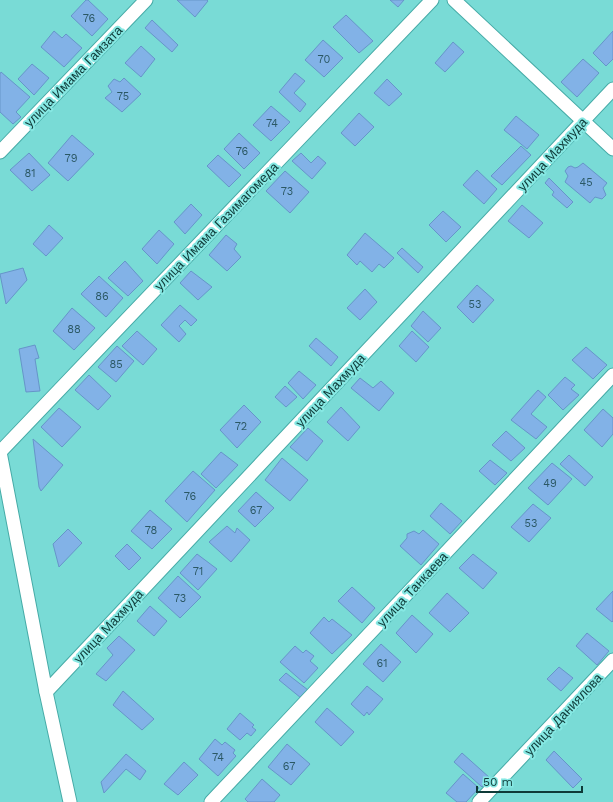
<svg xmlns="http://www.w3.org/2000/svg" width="613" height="802" viewBox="0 0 613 802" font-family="'Work Sans',sans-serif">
  <rect width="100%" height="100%" fill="#79dbd6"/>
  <g fill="#82b2e7" stroke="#6695c9">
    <polygon points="86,0 88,0 108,19 92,36 71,16"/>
    <polygon points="177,0 207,0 208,1 195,17"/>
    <polygon points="390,0 404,0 398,7"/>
    <polygon points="346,15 373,41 359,53 333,27"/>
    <polygon points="152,20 178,45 172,52 145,28"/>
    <polygon points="54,31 62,38 66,34 82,48 64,67 41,47"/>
    <polygon points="613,31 613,59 606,66 593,53"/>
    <polygon points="323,40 343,58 324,77 305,60"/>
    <polygon points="453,42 464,52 445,72 435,63"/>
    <polygon points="141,46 155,59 141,77 125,63"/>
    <polygon points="583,59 599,73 577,97 561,82"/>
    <polygon points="32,64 49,78 34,95 18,79"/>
    <polygon points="1,72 30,97 16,112 21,117 13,124 0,112 0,74"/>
    <polygon points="295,73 305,81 294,93 306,104 300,112 279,92"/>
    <polygon points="124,78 141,94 122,112 105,98 112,92 108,86 114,79 120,82"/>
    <polygon points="387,79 402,94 389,106 374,93"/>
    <polygon points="271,106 290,122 271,141 253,125"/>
    <polygon points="359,113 374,127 355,146 341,133"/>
    <polygon points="516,116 539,135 527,149 504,130"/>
    <polygon points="239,133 260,153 244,169 224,149"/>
    <polygon points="72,135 94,154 68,181 48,163"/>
    <polygon points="521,146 531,155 502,185 491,176"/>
    <polygon points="29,153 50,175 32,191 10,170"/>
    <polygon points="301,153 311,163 318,156 326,163 312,179 292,161"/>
    <polygon points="218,155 241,175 229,187 207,166"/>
    <polygon points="583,163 607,183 603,188 606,195 602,199 595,197 590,203 565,182 568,176 565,171 568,167 571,166 575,168 578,167"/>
    <polygon points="477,170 497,189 484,204 463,185"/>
    <polygon points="285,171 309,192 290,213 266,191"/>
    <polygon points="549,178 573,202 567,208 552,195 554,192 545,183"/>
    <polygon points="191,204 202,215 185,234 174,222"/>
    <polygon points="522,205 543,223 529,238 508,221"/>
    <polygon points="443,211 461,227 446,242 429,225"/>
    <polygon points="49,225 63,238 46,256 33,244"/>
    <polygon points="159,230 174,244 157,264 142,249"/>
    <polygon points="365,233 394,258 384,268 379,264 372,272 360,261 357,265 347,255"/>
    <polygon points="226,235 237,244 234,249 241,257 227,271 209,255"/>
    <polygon points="402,248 423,267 418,273 397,253"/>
    <polygon points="125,261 143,281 128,296 108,278"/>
    <polygon points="23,268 27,280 6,304 0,274"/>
    <polygon points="191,271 212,287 198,300 180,283"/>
    <polygon points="99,276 123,298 106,317 81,294"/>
    <polygon points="477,285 494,300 473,323 457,307"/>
    <polygon points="365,289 377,302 360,320 347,308"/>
    <polygon points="180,305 197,320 191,326 185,320 179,326 186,334 179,342 161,325"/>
    <polygon points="72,308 95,328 74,350 53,331"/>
    <polygon points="423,311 441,328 428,342 411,326"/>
    <polygon points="137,331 157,349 143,365 122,346"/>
    <polygon points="412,331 429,347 416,362 399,346"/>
    <polygon points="316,338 338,357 331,366 309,346"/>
    <polygon points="35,345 39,358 35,359 40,391 26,392 19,349"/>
    <polygon points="117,346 134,361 116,382 98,367"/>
    <polygon points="586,347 607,365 593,379 572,360"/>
    <polygon points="299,371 316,385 303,399 288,383"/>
    <polygon points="89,375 111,396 98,410 75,390"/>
    <polygon points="565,377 575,385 571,389 579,395 563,410 548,395"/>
    <polygon points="360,378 373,388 381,381 394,393 379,411 351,388"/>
    <polygon points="285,386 297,397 286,407 275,397"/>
    <polygon points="538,390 546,397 531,414 547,427 536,439 511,420"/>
    <polygon points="244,405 261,422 237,448 220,430"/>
    <polygon points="341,407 360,427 348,441 327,422"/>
    <polygon points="59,408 81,427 62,447 41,427"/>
    <polygon points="603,409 613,418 613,434 602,447 584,430"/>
    <polygon points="308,428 323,441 307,461 290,447"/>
    <polygon points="506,431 525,448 511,461 492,445"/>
    <polygon points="33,439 63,465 41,491 39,487"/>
    <polygon points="221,452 238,465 216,488 201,474"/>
    <polygon points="569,455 593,477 585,486 560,464"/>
    <polygon points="282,458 308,480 290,501 265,480"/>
    <polygon points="490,460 507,473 495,485 479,471"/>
    <polygon points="552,463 572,479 548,505 528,488"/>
    <polygon points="193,471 215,490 187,522 165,501"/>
    <polygon points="256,492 274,508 255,527 238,511"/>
    <polygon points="441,503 462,521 450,534 430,516"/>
    <polygon points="533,504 551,518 529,542 511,527"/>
    <polygon points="150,510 172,529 152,549 131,531"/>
    <polygon points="227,526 235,533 237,528 250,540 231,562 209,542"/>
    <polygon points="68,529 82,543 59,567 53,544"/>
    <polygon points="423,530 439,544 421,565 400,546 407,538 407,534 414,531 419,534"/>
    <polygon points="127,544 141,558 129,570 115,556"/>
    <polygon points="197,554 217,569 198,590 180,573"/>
    <polygon points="473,554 497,573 483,589 459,568"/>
    <polygon points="178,576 201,597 180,618 158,598"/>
    <polygon points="352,587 375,608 362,623 338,601"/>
    <polygon points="613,591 613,621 612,622 596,609"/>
    <polygon points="447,593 469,613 450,632 429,613"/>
    <polygon points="150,606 167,621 154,636 137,621"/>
    <polygon points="412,615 433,634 416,653 396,633"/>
    <polygon points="324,617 329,622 332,619 352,635 332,654 310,633"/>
    <polygon points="587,633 609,651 597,665 576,646"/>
    <polygon points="119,636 135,650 106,681 96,674 113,655 107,648"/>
    <polygon points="381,644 401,662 383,682 363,664"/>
    <polygon points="295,646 303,653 306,650 314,656 310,661 318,668 304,683 280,662"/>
    <polygon points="559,667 573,678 561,691 547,679"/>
    <polygon points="286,673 308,690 301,698 279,680"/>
    <polygon points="367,686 383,699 369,715 367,712 364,716 351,704"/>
    <polygon points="123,691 154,719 142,730 113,705"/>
    <polygon points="327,708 354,732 341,746 315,722"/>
    <polygon points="240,713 254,725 252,727 256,730 251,736 247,733 240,740 227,729"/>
    <polygon points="215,739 222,745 225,742 235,750 233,753 236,756 218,776 199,759"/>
    <polygon points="287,744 310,764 291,785 268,767"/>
    <polygon points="554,751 582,779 573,788 546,760"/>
    <polygon points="462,753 490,778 482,787 454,762"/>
    <polygon points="126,754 146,771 140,780 126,769 104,793 101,782"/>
    <polygon points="184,762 198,775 178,795 164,784"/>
    <polygon points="463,774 479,788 466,802 457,802 446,793"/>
    <polygon points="262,779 280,795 274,802 248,802 245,799"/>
  </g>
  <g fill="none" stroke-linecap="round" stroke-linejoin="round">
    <defs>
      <g id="minor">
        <polyline points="454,0 613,149"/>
        <polyline points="0,152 146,0"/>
        <polyline points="0,452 432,0"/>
        <polyline points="0,452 46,692 70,802"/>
        <polyline points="46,692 613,89"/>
        <polyline points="211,802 613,375"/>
        <polyline points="479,802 613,660"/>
      </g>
    </defs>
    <use href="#minor" stroke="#46aba7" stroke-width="15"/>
    <use href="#minor" stroke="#fff" stroke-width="13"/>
  </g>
  <g text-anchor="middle" stroke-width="4" stroke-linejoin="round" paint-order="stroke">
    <g font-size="11" fill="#2b5864">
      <text x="89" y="22">76</text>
      <text x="324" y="63">70</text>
      <text x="123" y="100">75</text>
      <text x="272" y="127">74</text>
      <text x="242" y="155">76</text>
      <text x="71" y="162">79</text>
      <text x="30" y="177">81</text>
      <text x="586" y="186">45</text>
      <text x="287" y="195">73</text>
      <text x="102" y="300">86</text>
      <text x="475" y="308">53</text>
      <text x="74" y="333">88</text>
      <text x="116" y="368">85</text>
      <text x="241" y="430">72</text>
      <text x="550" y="487">49</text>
      <text x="190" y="500">76</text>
      <text x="256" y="514">67</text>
      <text x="531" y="527">53</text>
      <text x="151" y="534">78</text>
      <text x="198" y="575">71</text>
      <text x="180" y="602">73</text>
      <text x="382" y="667">61</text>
      <text x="218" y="761">74</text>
      <text x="289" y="770">67</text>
    </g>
    <g font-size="13" fill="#0e3a38" stroke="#86e8e3">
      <text transform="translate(73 76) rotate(-46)" y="5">улица Имама Гамзата</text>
      <text transform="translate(552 154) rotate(-47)" y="5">улица Махмуда</text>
      <text transform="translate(216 226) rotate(-46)" y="5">улица Имама Газимагомеда</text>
      <text transform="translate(330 390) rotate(-47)" y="5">улица Махмуда</text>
      <text transform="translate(412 589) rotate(-47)" y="5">улица Танкаева</text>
      <text transform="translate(108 626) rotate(-47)" y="5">улица Махмуда</text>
      <text transform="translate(563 714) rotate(-47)" y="5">улица Даниялова</text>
    </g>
  </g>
  <path d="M477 786v6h105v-6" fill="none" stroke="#0e3a38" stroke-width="2"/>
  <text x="483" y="786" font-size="12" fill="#0e3a38" stroke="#86e8e3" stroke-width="3" paint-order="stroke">50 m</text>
</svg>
